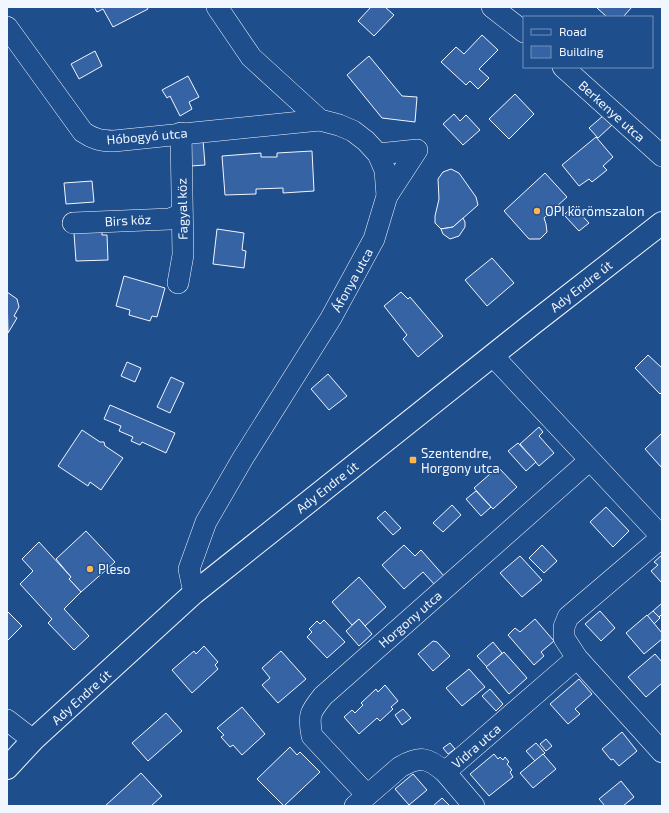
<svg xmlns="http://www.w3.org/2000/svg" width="669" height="813" viewBox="0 0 669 813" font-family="'Exo 2',sans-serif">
  <rect width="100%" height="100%" fill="#1f4e8c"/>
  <g fill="#3563a3" stroke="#f2f6ff">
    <polygon points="94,7 147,7 148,9 113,27 103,9 97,12"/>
    <polygon points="371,7 385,7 394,15 374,36 358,21"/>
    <polygon points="596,7 632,7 623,17 607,17"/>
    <polygon points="482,35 498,50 479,69 489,78 478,89 470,81 466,85 441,62 456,47 464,54"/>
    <polygon points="95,51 102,66 79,79 71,64"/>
    <polygon points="369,56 402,96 417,97 415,122 382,118 347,75"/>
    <polygon points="188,76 199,97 189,102 192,109 180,116 170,96 167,98 162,90"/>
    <polygon points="515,94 534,114 509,139 489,119"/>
    <polygon points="454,114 460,121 466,115 480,130 463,145 443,124"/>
    <polygon points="604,115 612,125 598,138 589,128"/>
    <polygon points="596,137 613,157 603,166 607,170 592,182 589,179 579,186 562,165"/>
    <polygon points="203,140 205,165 191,166 189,141"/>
    <polygon points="312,151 314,191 283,193 283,188 256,189 256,194 225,195 222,156 261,153 261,157 277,157 277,153"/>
    <polygon points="451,169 459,173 476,197 478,205 453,227 441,229 435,223 435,216 439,199 438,179 443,172"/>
    <polygon points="545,173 567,197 544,218 546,224 547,232 540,239 529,239 504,211"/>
    <polygon points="92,181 94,202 66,204 64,183"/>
    <polygon points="573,206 589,223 579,231 564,215"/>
    <polygon points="463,218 465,222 465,227 459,236 450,239 443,234 441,229 453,227"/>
    <polygon points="102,228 102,235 107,235 108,260 76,261 74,233"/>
    <polygon points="217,229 244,233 242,250 246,251 244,268 213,264"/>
    <polygon points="492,258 514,283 487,306 465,280"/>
    <polygon points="124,276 165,288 157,317 152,316 150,321 129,315 130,310 116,306"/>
    <polygon points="7,292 17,299 19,307 14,316 17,318 8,333"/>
    <polygon points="401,292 408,299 410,297 443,336 418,357 403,339 407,335 384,306"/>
    <polygon points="648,355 662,368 662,392 660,394 635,368"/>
    <polygon points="127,362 141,368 135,382 121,376"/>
    <polygon points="328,374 347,396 329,410 311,389"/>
    <polygon points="171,377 184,383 170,413 157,407"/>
    <polygon points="110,405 175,433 166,453 142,442 140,445 131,441 133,437 119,431 121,426 104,419"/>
    <polygon points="539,427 543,432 539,436 554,453 539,466 520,444"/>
    <polygon points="82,430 100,442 104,442 105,446 123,458 101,490 90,482 88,486 58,466"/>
    <polygon points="662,433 662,468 645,449"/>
    <polygon points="518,443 536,462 526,471 508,451"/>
    <polygon points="498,467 517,487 493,509 474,488"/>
    <polygon points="476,491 491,507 481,516 466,499"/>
    <polygon points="452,505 461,515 443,532 433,523"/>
    <polygon points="606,507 629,531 613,547 590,522"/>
    <polygon points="385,511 401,528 393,535 377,518"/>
    <polygon points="86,531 115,562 81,592 69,579 71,577 56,559"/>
    <polygon points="39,542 71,577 69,579 81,592 64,609 89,636 74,650 48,623 52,619 20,584 33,571 22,559"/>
    <polygon points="404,545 415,556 421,550 444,576 435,585 423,572 404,589 382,565"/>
    <polygon points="542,545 557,561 544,573 529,558"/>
    <polygon points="662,555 662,581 661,582 651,571 658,565 654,562"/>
    <polygon points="520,556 542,580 522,597 500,573"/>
    <polygon points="359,577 386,607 365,626 359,619 352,625 332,602"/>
    <polygon points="662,603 662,614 659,617 653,611"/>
    <polygon points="600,611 615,628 601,641 585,624"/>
    <polygon points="653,611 660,618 654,624 647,616"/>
    <polygon points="8,612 22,626 7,641 7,613"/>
    <polygon points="647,615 662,633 662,639 644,654 626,633"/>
    <polygon points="359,619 372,634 359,646 346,631"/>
    <polygon points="535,619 554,641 541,652 544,656 534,665 508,635 515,628 520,632"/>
    <polygon points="324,620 345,642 327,658 307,637 312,632 309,629 317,621 320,624"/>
    <polygon points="433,641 437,642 450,656 433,671 418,654"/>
    <polygon points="493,642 502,653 487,667 477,656"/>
    <polygon points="204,646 218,662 215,665 218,669 192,693 172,670 194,651 196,654"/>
    <polygon points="281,651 306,679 278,703 262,685 270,678 262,668"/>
    <polygon points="504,652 527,678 509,694 486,667"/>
    <polygon points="655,654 662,662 662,683 646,697 628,677"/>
    <polygon points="469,669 485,687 462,706 446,688"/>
    <polygon points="579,679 592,694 575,709 580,714 568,724 550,704"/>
    <polygon points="385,685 398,701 391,707 393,709 380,721 377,718 359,734 344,717 352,710 355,713 363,705 361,703 376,689 378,692"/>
    <polygon points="490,689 503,704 496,711 482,696"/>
    <polygon points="242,707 265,734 242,755 233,745 230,747 221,737 224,735 217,728"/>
    <polygon points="403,709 411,718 402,725 395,715"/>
    <polygon points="166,713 182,731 148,761 132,743"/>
    <polygon points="622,732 637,751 619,766 613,759 611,760 602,749"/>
    <polygon points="546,739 552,746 546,751 540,744"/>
    <polygon points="450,743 455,749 448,754 443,748"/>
    <polygon points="536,743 545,753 535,761 526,751"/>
    <polygon points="290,747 297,755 300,752 320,772 284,806 257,779"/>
    <polygon points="494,754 498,759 500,757 503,760 505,757 509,762 507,764 512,770 510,772 513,777 489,796 470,774"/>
    <polygon points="543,754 556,769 533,788 520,773"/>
    <polygon points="141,773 162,796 151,806 105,806"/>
    <polygon points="413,774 427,790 409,805 395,789"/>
    <polygon points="621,781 634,797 623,806 605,806 599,799"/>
    <polygon points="442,798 449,805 447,806 433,806"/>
  </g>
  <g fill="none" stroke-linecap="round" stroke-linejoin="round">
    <defs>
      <g id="minor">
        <polyline points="492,7 524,32"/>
        <path d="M7,27L83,132C93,139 101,141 114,141L320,120"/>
        <polyline points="563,67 662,156"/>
        <polyline points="378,154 417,150 387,196"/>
        <polyline points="73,223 170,219 182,214"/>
        <polyline points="178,283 183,255 181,133"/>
        <polyline points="493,356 662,537"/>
        <polyline points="662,537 568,617 564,627 564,638 577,658 662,752"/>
        <polyline points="194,593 189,569 206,522 243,458 331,318 374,239 387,196 385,170 378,154 366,141 353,131 339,125 320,120 251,57 217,7"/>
        <polyline points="7,720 33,740"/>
        <polyline points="445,772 474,806"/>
        <path d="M367,795L312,736C308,715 310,712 323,696L590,460"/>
        <path d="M355,806L400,767C421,755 428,758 445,772L577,658"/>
      </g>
      <polyline id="primary" points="7,768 33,740 194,593 531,325 662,223"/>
    </defs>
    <use href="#minor" stroke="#f2f6ff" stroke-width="22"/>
    <use href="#primary" stroke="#f2f6ff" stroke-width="24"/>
    <use href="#minor" stroke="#1f4e8c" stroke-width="21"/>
    <use href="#primary" stroke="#1f4e8c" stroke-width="22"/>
  </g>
  <g fill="#ffb74d" stroke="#1f4e8c" stroke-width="1.5">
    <circle cx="537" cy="211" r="4"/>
    <rect x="409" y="456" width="8" height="8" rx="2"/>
    <circle cx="90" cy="569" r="4"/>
  </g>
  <g text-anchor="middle" stroke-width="3" stroke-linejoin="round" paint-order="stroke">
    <g font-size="13" fill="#f2f6ff" stroke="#1f4e8c">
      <text transform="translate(612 111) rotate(42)" y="5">Berkenye utca</text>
      <text transform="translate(147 136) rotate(-5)" y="5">Hóbogyó utca</text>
      <text transform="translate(182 209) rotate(-91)" y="5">Fagyal köz</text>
      <text transform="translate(128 220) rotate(-3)" y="5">Birs köz</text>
      <text transform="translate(352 280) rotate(-61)" y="5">Áfonya utca</text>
      <text transform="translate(581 286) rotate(-38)" y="5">Ady Endre út</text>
      <text transform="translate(327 487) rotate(-38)" y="5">Ady Endre út</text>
      <text transform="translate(410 619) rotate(-41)" y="5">Horgony utca</text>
      <text transform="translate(81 697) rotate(-42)" y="5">Ady Endre út</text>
      <text transform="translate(476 746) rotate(-41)" y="5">Vidra utca</text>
    </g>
    <g font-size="13" fill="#f2f6ff" stroke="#1f4e8c" text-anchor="start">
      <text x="545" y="216">OPI körömszalon</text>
      <text x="421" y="458">Szentendre,<tspan x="421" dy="15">Horgony utca</tspan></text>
      <text x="98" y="574">Pleso</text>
    </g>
  </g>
  <rect width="669" height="813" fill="none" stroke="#f2f6ff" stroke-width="16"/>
  <rect x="523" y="16" width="130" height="52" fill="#1f4e8c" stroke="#7391ba"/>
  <rect x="531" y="29" width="20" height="6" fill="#1f4e8c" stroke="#7391ba"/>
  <text x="559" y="36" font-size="12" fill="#f2f6ff">Road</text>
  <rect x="531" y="46" width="20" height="12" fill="#3563a3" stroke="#7391ba"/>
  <text x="559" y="56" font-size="12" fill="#f2f6ff">Building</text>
</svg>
